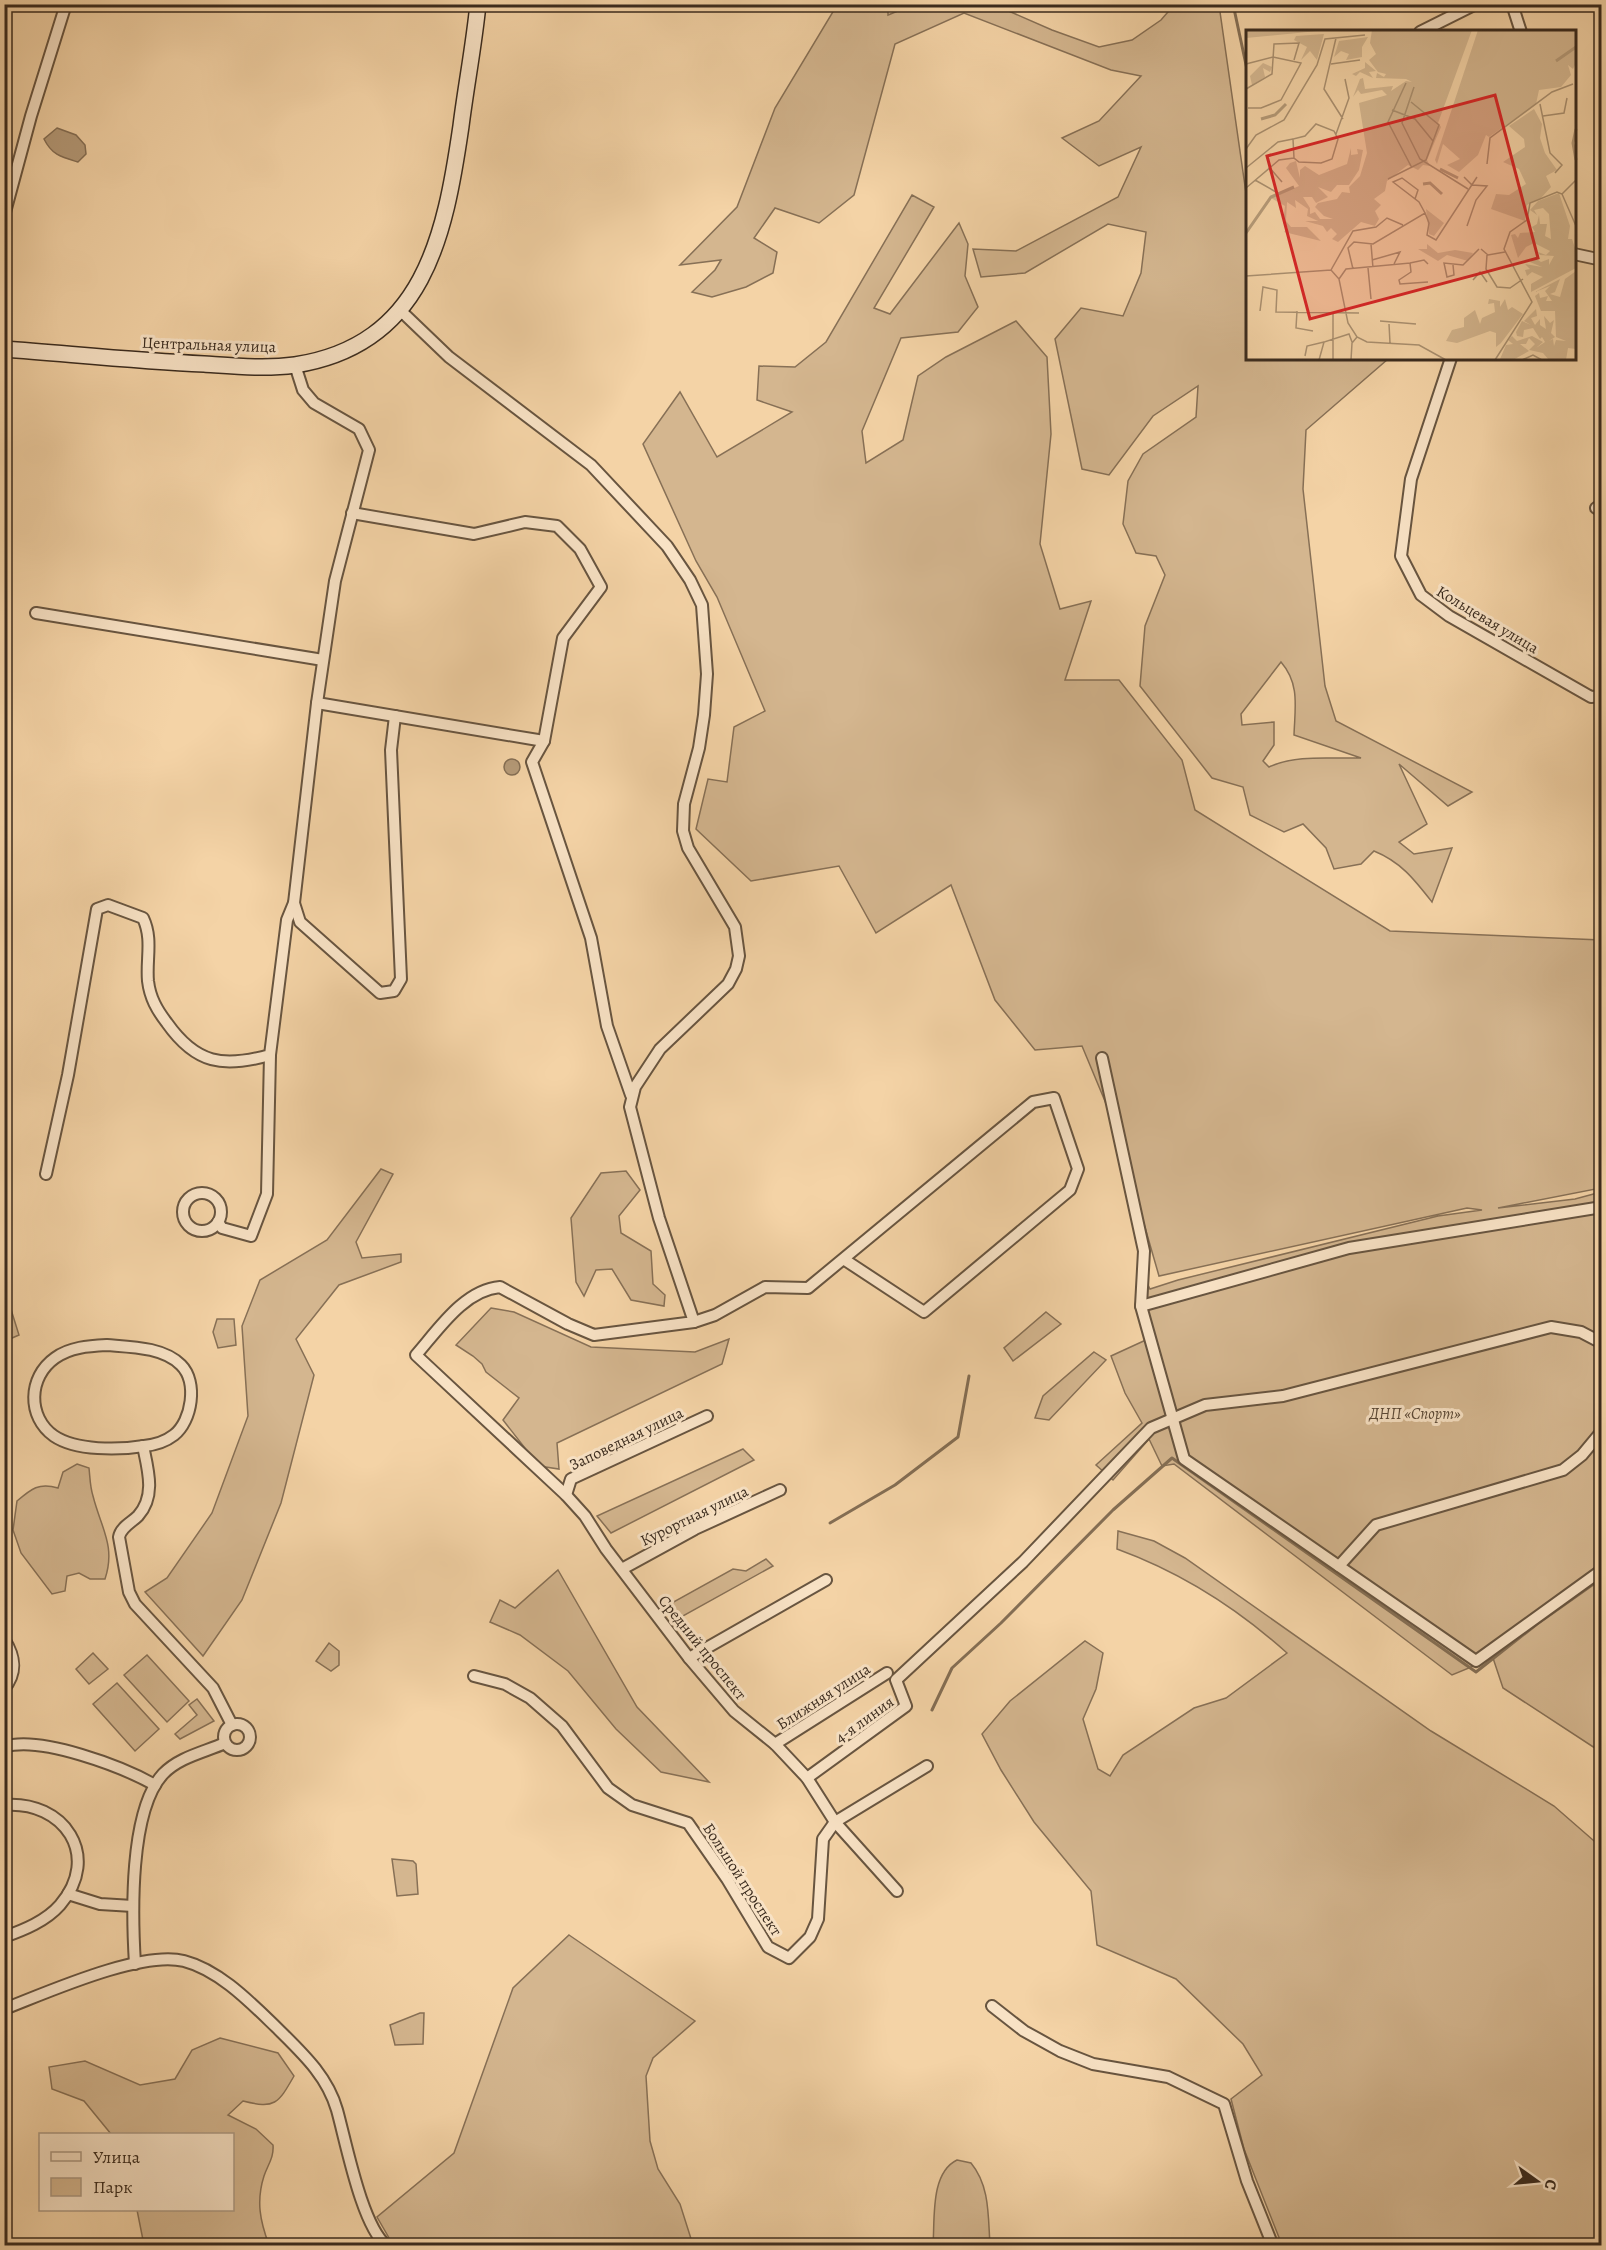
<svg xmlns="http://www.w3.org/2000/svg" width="1606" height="2250" viewBox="0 0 1606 2250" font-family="Alegreya,serif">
  <rect width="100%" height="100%" fill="#f4d3a6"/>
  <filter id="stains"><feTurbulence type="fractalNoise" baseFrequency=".00333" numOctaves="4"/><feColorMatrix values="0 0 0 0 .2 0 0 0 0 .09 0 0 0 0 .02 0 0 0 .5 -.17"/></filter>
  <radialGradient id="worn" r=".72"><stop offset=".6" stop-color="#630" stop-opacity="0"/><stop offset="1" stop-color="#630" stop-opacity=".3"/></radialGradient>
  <g fill="#d4b68f" stroke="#877056" stroke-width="1.5" fill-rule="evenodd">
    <path d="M837,5H888V15L912,5H995L1052,30L1099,47L1132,40L1161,20L1174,5H1219L1247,200L1248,358L1388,359L1306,430L1303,489L1325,686L1336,721L1472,792L1448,806L1399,764L1427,824L1399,842L1414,854L1452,848L1432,902C1414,879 1401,862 1374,851L1361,864L1334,869L1326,848L1303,824L1284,832L1250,815L1243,787L1212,778L1140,686L1145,626L1165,575L1156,556L1136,553L1123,524L1128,481L1143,454L1196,417L1198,386L1153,416L1109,475L1082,469L1055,339L1081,308L1123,316L1141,273L1146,232L1108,224L1025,273L981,277L973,249L1016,251L1118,197L1141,147L1099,166L1062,138L1099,121L1141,76L1111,70L964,13L895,44L854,195L819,223L775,208L754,238L777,252L773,273L746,287L712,297L692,292L715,270L721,260L680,265L737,207L775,108ZM1281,662C1300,684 1295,707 1294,735L1361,758C1332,759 1296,754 1269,767L1263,761L1274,745V722L1242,725L1241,714Z"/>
    <polygon points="912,195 934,207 874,308 890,314 959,223 968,244 965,276 978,307 958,332 901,338 862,431 866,463 903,440 918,376 946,357 1016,321 1047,357 1051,434 1040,544 1060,609 1091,601 1065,680 1119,680 1182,760 1195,810 1390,931 1601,940 1601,1188 1498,1208 1575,1199 1601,1192 1601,1572 1512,1643 1601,1576 1601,1752 1503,1688 1493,1658 1452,1675 1174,1464 1162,1466 1149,1439 1113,1480 1096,1465 1142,1423 1125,1393 1111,1356 1148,1339 1136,1287 1147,1283 1150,1289 1178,1280 1438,1216 1482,1210 1467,1208 1159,1276 1117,1130 1082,1046 1035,1050 995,1000 951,885 876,933 839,866 751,881 696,829 708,779 727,782 734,727 765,711 717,597 696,561 643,444 680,392 717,457 792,412 757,400 759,366 795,367 826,342"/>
    <polygon points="381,1169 393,1174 356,1242 362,1258 401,1254 401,1262 339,1285 296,1339 314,1375 281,1503 242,1600 203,1656 145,1592 167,1578 212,1513 248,1416 242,1326 260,1280 327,1240"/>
    <polygon points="626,1171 640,1190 619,1216 621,1233 651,1251 653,1284 665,1295 664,1306 631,1300 612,1269 596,1270 584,1296 576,1282 571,1218 601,1173"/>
    <polygon points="9,1303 19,1335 5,1341 5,1305"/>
    <polygon points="491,1308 514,1312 591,1347 695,1352 729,1339 722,1364 557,1443 559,1469 539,1466 503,1420 519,1398 486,1372 482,1364 473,1356 456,1345"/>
    <polygon points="1046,1312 1061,1324 1013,1361 1004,1348"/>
    <polygon points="217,1319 234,1319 236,1345 218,1348 213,1332"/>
    <polygon points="1094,1352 1106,1360 1049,1420 1035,1418 1043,1396"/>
    <polygon points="743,1449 754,1460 611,1533 597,1516"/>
    <path d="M77,1464L89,1468C90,1477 90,1487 93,1496C101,1528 116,1546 105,1579H90L79,1573L67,1576L65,1591L52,1594L21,1553L13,1530L17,1501C31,1489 39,1482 58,1488L63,1472Z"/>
    <path d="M1118,1531L1154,1541L1185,1558L1431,1731L1554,1806L1601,1847V2245H1282L1244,2149L1231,2099L1262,2075L1243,2044L1176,1979L1097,1945L1091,1891L1034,1822L1001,1770L982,1734L1010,1701L1085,1641L1103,1653L1096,1689L1083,1719L1098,1769L1110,1776L1123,1755L1194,1708L1226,1698L1287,1653C1237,1608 1180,1572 1117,1549Z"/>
    <polygon points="766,1559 773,1566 674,1621 668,1605 733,1569 746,1571"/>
    <polygon points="558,1570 637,1707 709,1782 661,1772 616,1729 568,1671 520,1635 490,1622 500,1600 515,1608"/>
    <polygon points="329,1643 339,1651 339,1665 331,1671 316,1661"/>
    <polygon points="93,1653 108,1669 89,1684 76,1669"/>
    <polygon points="147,1655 189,1701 167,1722 124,1675"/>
    <polygon points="117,1683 159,1729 135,1751 93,1704"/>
    <polygon points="197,1699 214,1721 180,1739 175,1734 197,1715 189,1705"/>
    <polygon points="392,1859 413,1861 416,1864 418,1894 397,1896"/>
    <polygon points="569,1935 695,2021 653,2058 646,2076 650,2141 658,2169 680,2204 693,2245 397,2246 392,2243 377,2217 454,2153 513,1988"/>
    <polygon points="420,2013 424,2013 423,2044 395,2045 390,2025"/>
    <path d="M220,2038L278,2053L294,2076C278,2104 275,2109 243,2101L228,2115L256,2129L273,2145C274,2158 268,2164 264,2176C256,2201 260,2221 269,2245H144L137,2210H232V2134H111L84,2101L52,2089L49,2067L85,2061L140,2085L175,2079L192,2050Z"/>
    <path d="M957,2160L971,2163C990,2186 988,2216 990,2245H933C935,2219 930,2173 957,2160Z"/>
  </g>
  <g fill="#b59a78" stroke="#846e54" stroke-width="1.5">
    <path d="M57,128L76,135L85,145L86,154L78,162C61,157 52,155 44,139Z"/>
    <circle cx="512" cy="767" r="8"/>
  </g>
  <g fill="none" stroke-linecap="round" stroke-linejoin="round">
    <g stroke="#846e54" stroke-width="3">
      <polyline points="1233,4 1248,74"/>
      <polyline points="830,1523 895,1485 958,1437 969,1376"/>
      <polyline points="932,1710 952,1668 1001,1623 1113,1510 1172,1458 1476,1672 1537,1624 1602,1578"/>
    </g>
    <defs>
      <g id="street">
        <polyline points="1512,4 1521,32"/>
        <polyline points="1420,32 1476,4"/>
        <polyline points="4,216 31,116 66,4"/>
        <polyline points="1574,254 1602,260"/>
        <path d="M401,311L449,357L591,465L667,546L690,580L702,605L707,674L704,715L699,748L684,804L683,831L688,848L735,927L739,956L736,969L728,984L660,1049L635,1087L630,1107L659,1218L694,1322L594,1335L568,1324L500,1287C464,1290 438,1330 416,1355L566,1495L585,1516L606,1549L689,1658L734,1711L775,1744L807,1778L835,1822L897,1891"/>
        <polyline points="1451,358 1411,479 1401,556 1421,595 1449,616 1591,697 1602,696"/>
        <polyline points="1596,508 1602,505"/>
        <polyline points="352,513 474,534 525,522 557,526 580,549 601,587 563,638 544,741 532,762 591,938 607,1026 631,1095"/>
        <polyline points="36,613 323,660"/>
        <polyline points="317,703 544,741"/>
        <polyline points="294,903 300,922 380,993 394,991 401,979 391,750 395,716"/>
        <polyline points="1102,1058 1144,1251 1141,1306 1184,1459 1476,1661 1602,1570"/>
        <path d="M46,1174L68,1075L97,909L108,905L143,918C153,939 146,959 148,981C150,998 157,1010 167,1023C196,1064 223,1068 270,1055L287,920L294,903L317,703L335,581L369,450L359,429L314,403L303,390L295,365"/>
        <circle cx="202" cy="1212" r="19"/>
        <polyline points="218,1222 222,1228 251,1236 267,1194 270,1055"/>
        <polyline points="1141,1306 1349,1248 1602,1207"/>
        <polyline points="694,1322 715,1315 765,1287 808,1288 1033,1102 1054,1098 1078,1169 1070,1190 924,1312 845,1260"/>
        <path d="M107,1345C131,1347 163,1347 181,1365C198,1382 192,1421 174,1435C165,1442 154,1445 144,1446C119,1450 76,1451 54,1436C27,1417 28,1377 55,1358C70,1347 89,1346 107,1345Z"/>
        <path d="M143,1446C148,1470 156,1496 138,1516C131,1523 121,1527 119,1537L129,1592L135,1604L213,1688L232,1725"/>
        <polyline points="566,1495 571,1479 707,1416"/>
        <polyline points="1339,1566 1376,1525 1563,1470 1582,1455 1602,1431"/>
        <polyline points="622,1569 695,1529 780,1490"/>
        <path d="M4,1639C15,1656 18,1672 4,1689"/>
        <polyline points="689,1658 826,1580"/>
        <polyline points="474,1676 505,1684 530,1698 562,1726 608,1788 632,1805 688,1823 727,1879 768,1947 789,1958 810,1937 818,1919 823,1839 835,1822 927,1766"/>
        <circle cx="237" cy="1737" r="13"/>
        <polyline points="775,1744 887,1673"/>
        <path d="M4,1747C40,1735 123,1767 155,1785"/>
        <polyline points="807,1778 906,1706 896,1680 1023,1562 1151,1428 1205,1405 1283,1396 1551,1327 1581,1332 1602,1343"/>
        <path d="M4,1805C64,1800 102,1856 60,1905C46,1921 24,1930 4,1937"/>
        <polyline points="68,1894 100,1904 133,1906"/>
        <path d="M135,1964C132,1916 129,1811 163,1774C179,1757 205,1752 225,1743"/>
        <polyline points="992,2006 1024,2031 1060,2051 1093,2064 1168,2077 1224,2104 1247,2181 1273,2246"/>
        <path d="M4,2009C46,1993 141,1950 184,1961C219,1970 250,2002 276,2027C301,2052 327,2075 337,2110C346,2142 362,2227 387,2246"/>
      </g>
      <path id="secondary" d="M4,349C71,354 137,361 204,364C234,366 265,369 295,365C424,345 445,236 461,126C466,86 474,45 478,4"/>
    </defs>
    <use href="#street" stroke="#685540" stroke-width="14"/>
    <use href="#secondary" stroke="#3a2b1e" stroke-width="18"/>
    <use href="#street" stroke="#f8e2c5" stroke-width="10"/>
    <use href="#secondary" stroke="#f8e2c5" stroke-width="15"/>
  </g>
  <g text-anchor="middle" stroke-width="6" stroke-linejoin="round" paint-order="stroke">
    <g font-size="16" fill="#3a2b1e" stroke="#f8e2c5">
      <text transform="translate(209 344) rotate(2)" y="6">Центральная улица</text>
      <text transform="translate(1488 619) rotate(31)" y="6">Кольцевая улица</text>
      <text transform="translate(626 1438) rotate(-26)" y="6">Заповедная улица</text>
      <text transform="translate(694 1515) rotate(-26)" y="6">Курортная улица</text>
      <text transform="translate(703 1647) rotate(51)" y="6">Средний проспект</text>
      <text transform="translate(823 1696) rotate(-33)" y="6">Ближняя улица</text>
      <text transform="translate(864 1719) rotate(-36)" y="6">4-я линия</text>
      <text transform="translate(743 1879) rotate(57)" y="6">Большой проспект</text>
    </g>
    <g font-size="16" font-style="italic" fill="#594735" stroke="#f8e2c5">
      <text x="1415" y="1419">ДНП «Спорт»</text>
    </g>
  </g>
  <g transform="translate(1246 30)">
    <rect width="330" height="330" fill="#f4d3a6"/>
    <path d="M0,0H81L0,8ZM126,0H226L192,93L195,97L181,130L184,136L177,135L172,140L162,135L141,151L139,161L128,169L135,175L129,181L133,189L129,196L115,192L92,212L86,209L91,204L85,198L81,202L77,196L59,191H72L61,186L62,179L49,170L50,178L41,172L40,191L45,197H61L75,211L38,202L42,198L37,193L39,176L25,168L53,156L40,138L44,133L50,131L54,148V140L59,136L73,145L101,134L105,118V125L112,124L111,119L117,120L113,140L103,155H91L85,162L72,157L82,167L70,173L66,167H57L64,178V184L69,182L74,189H87L78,186L69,177L72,173L91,169L96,162L104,163L103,157L114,146L121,123L113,73L141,65L136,60L115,64L112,60L107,67L114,49L117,48L119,59L147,56L145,61L160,51L166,52L160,49L130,48L131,43L138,47L140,44L132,42L123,30L130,24L124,13ZM232,0H330V39L329,35L327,39L322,35L325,45L315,57L293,60L290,74L243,107L240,105L232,125L213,142L201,135L214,129L197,114L191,134L189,130ZM78,4L71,30L64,21L55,30L61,17L48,10L50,6ZM122,7L116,17V27L100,30L103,24L95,21L88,27L93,11ZM119,32L130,41L123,42L127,48L114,42L110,46L106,44L119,38ZM17,33L26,37L24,42L17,38L19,47L6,55L4,46ZM288,79L296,94L294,108L299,123L311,140L300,146L305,157L295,168L281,175L279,191L245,179L250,164L263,165L280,154L273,139L257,132L279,117L278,109L263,96ZM313,163L324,196L322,209H326L330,221V238L285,262V254L297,247L286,242L281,246L279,240L284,239L279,234L296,237L284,232L289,228L295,232L303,229V235L308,226L294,225L292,222L300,225L304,221L288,213L280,217L272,228L265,205L269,204L272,208L274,203L289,202L286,197L291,194L293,185L294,194H301L299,206L305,209L303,184L297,178L288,180L291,185L284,180L292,171ZM180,179L198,193L188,206L183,204ZM181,214L192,223L209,220L227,223L222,231L201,225L192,231L172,219H181ZM330,241V319L322,318L320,330H303L297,323L283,320L289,314L283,308L280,314H274L283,321L267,330L254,329L260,315L267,314L262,310L266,306L271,311L286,306L297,312L290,318L299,312L296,307L300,303L294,309L287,298L278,300L277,307L271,306L270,302L276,291L285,295L278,291L290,279L291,286L285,288L289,295L294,289V295L300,299L298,286L304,293L308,290L305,303L309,307L303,311L307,309L308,316L310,310L320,311L310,307L309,281H295L289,266L293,263L294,268L302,266L300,271H306L299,261L304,256L289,262L314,249L309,262L304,264L314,267L319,249ZM243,269L254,271V277L259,269L262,280L266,277L277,284L255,313L250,317V303L244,301L211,313L200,311L206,300L218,297V288L229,280L234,294L236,288L249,282L248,273L242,274Z" fill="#d4b68f"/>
    <path fill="none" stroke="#b59a78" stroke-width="3" d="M310,31L330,17M15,89L29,85L40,74M330,99L327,113L330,130M194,139L212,148M177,154L184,153L196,164M0,203L25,167L48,157"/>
    <path fill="none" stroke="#aa9070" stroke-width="1.5" d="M90,8L78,59L97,89M0,34L27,27L55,33L35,70L15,78H2M85,34L114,30M160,53L142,92L166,138M168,57L156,93L174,129L222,159M0,59L26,44L28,14L53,13L48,30M294,74L304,123L316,135L309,143M146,80L169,89L187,111M297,86L318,83L321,68M70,94L88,101L92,109L86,129L75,133L53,132L48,128L47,109L59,106ZM90,104L103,68L99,49M0,119L10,105L38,90L71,35L79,9L119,5M241,134L244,108L306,62L327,54M23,137L36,152M0,138L32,112L47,109M218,147L226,155L241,156L230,170L221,196M142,149L180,130L193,95L165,72M9,150L30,162M0,158L33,130L48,128M316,164L330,150M169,169L172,160L156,148L147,152L173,172L179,183M125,214L127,238M235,219L242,225L259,222M241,225L240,239L251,257L264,258L277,249M126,230L154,222L148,234M164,233L178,230L182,234M207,235L208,245L201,247L198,233L217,235L233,219M122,238L125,269M107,239L102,218L108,212L127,214L179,183L183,193L181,205L190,210L231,147M85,240L107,201L130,197L141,188L157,195M0,246L85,240L93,249L102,293L111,307L121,312L173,315L200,330M93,249L100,239L164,233L165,242L153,250L154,254L182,252M227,250L234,242L241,252M14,281L17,257L31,260L30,282L113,283M51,281L50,298L67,301M87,283V330M134,291L170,294M143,294L144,313M59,326L61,316L78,312M73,330L78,312L103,304L106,312M105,330L106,313L111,307M249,330L286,272L258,219L264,202L281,190L284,173L311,162L316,164L330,196M276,330L287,325L296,330"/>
    <path fill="#d62828" fill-opacity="0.15" stroke="#d62828" stroke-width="3" d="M249,65L292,228L64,289L21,126Z"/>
    <rect width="330" height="330" fill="none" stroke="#3a2b1e" stroke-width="3"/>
  </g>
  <rect width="1606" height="2250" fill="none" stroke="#f4d3a6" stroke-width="24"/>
  <rect x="6" y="6" width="1594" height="2238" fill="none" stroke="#3a2b1e" stroke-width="3"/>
  <rect x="12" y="12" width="1582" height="2226" fill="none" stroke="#3a2b1e" stroke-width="1.5"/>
  <rect x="39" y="2133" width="195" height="78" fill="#f8e2c5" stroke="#ac9982" stroke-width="1.5"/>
  <rect x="51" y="2152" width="30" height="9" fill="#f8e2c5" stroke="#ac9982" stroke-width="1.5"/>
  <text x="93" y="2163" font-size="18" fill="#3a2b1e">Улица</text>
  <rect x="51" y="2178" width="30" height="18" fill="#d4b68f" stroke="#ac9982" stroke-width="1.5"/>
  <text x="93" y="2193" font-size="18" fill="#3a2b1e">Парк</text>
  <g transform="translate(1537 2181) rotate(105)" stroke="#f8e2c5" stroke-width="4.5" paint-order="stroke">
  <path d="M0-4.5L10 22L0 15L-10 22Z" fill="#3a2b1e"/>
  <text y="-9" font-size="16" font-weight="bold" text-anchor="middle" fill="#3a2b1e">С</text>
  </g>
  <rect width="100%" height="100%" filter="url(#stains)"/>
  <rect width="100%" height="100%" fill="url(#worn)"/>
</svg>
